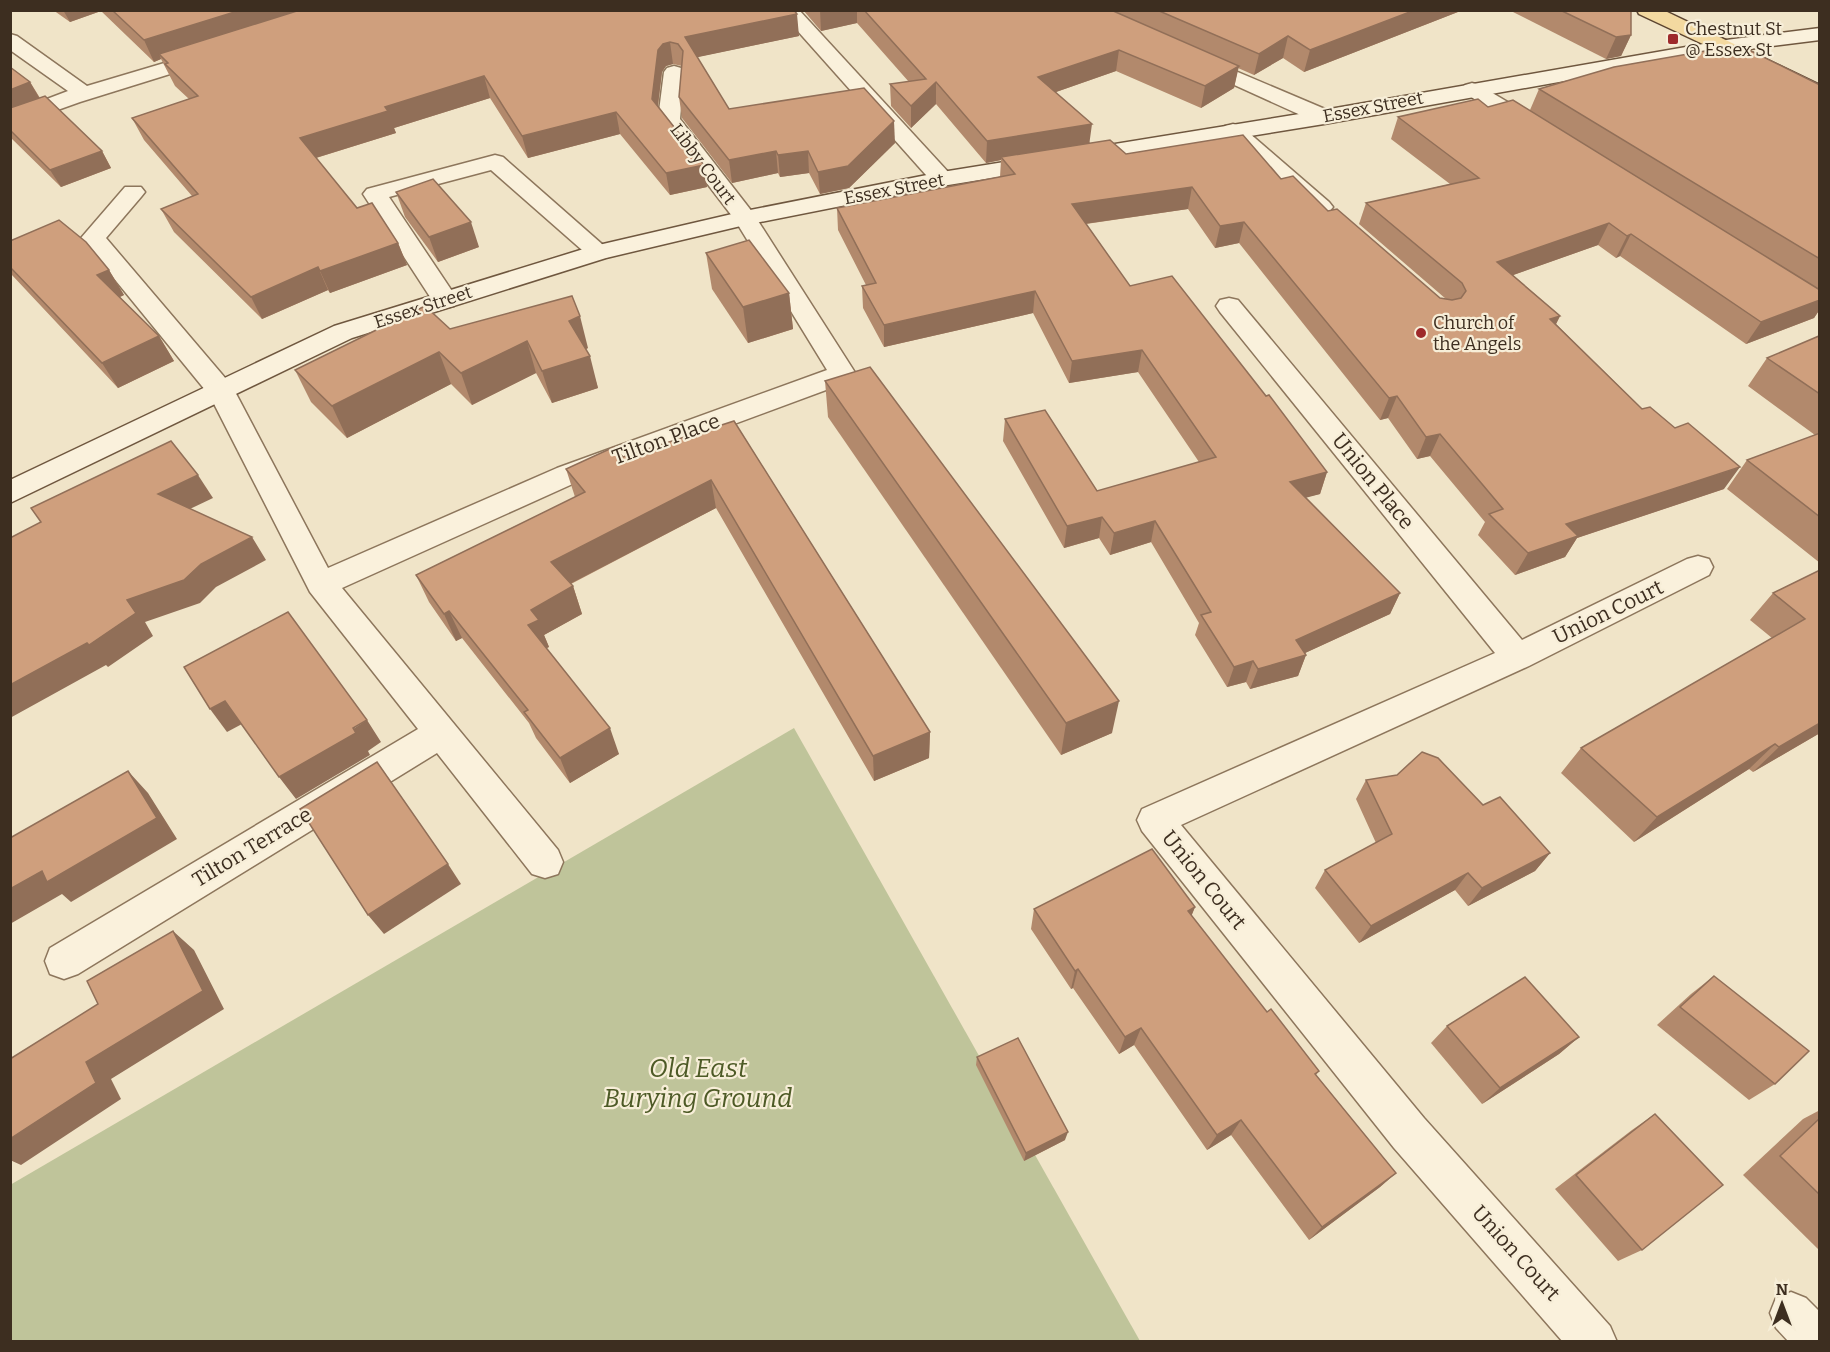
<svg xmlns="http://www.w3.org/2000/svg" width="1830" height="1352" viewBox="0 0 1830 1352" font-family="Bitter,serif">
  <rect width="100%" height="100%" fill="#f0e4c8"/>
  <polygon fill="#bfc49a" points="794,728 1140,1341 11,1341 10,1185"/>
  <g fill="none" stroke-linecap="round" stroke-linejoin="round">
    <defs>
      <polygon id="lane" points="1791,1292 1806,1298 1820,1312 1820,1342 1789,1342 1776,1328 1770,1313 1776,1298"/>
      <g id="street">
        <polygon points="779,10 799,10 950,174 953,179 950,184 934,184"/>
        <polygon points="10,34 17,36 87,86 208,50 215,52 218,56 215,60 80,102 10,127 10,113 68,91 10,50"/>
        <polygon points="1195,54 1332,112 1335,117 1332,122 1316,122 1188,64 1185,60 1188,56"/>
        <polygon points="674,66 681,68 684,72 680,119 753,213 856,374 853,380 577,482 342,588 558,850 563,862 558,874 545,878 532,874 437,753 78,974 64,979 50,974 45,961 50,948 418,729 310,592 210,396 81,238 125,187 141,187 145,192 141,197 106,238 232,386 328,568 557,468 827,370 735,220 658,119 664,72 667,68"/>
        <polygon points="1472,83 1479,85 1543,123 1546,128 1543,133 1527,133 1465,93 1461,89 1465,85"/>
        <polygon points="1233,124 1241,126 1329,202 1333,207 1329,212 1313,212 1225,136 1222,131 1225,126"/>
        <polygon points="495,155 503,157 611,252 608,257 599,259 590,257 491,170 389,197 458,300 454,306 445,308 436,306 363,194 367,189"/>
        <polygon points="1229,298 1238,300 1522,640 1687,559 1698,556 1709,559 1713,567 1709,575 1529,666 1181,825 1424,1118 1610,1326 1617,1342 1563,1342 1394,1148 1142,831 1137,820 1142,809 1495,653 1220,312 1216,306 1220,300"/>
      </g>
      <polygon id="secondary" points="1820,28 1820,40 1726,52 1324,124 942,186 745,225 606,258 352,338 10,503 10,480 334,326 590,247 745,211 942,172 1324,110 1726,40"/>
      <polygon id="primary" points="1637,10 1663,10 1820,85 1820,99 1639,14"/>
    </defs>
    <use href="#lane" stroke="#8d765c" stroke-width="3"/>
    <use href="#street" stroke="#8d765c" stroke-width="3"/>
    <use href="#secondary" stroke="#6f573f" stroke-width="3"/>
    <use href="#primary" stroke="#5b4430" stroke-width="3"/>
    <use href="#lane" fill="#faf1dc" fill-rule="evenodd"/>
    <use href="#street" fill="#faf1dc" fill-rule="evenodd"/>
    <use href="#secondary" fill="#faf1dc" fill-rule="evenodd"/>
    <use href="#primary" fill="#f3d9a0" fill-rule="evenodd"/>
  </g>
  <g fill="#b2896c">
    <polygon points="53,10 794,10 799,36 697,57 729,109 895,143 849,188 820,194 809,173 780,177 778,173 732,183 682,118 679,97 682,66 673,64 666,66 662,72 658,106 704,165 707,187 670,195 620,134 528,158 490,98 394,128 396,133 316,158 357,208 398,243 407,265 330,293 328,290 262,319 174,232 161,209 192,196 144,140 132,118 189,99 175,86 161,59 154,62 101,11 70,22"/>
    <polygon points="803,10 1463,10 1304,72 1283,58 1254,75 1238,68 1234,88 1201,108 1116,71 1056,92 1090,143 1126,154 1281,179 1328,211 1440,298 1446,299 1359,224 1366,203 1450,184 1391,139 1398,117 1488,107 1530,110 1539,89 1820,85 1820,309 1814,318 1746,344 1620,256 1616,258 1598,245 1513,275 1560,316 1556,324 1724,489 1577,538 1565,557 1515,575 1478,535 1485,522 1430,456 1417,459 1388,418 1380,420 1239,243 1215,248 1188,209 1086,224 1130,286 1266,396 1327,472 1320,494 1306,497 1400,593 1390,614 1305,653 1306,655 1298,676 1250,689 1246,682 1227,687 1195,635 1199,623 1151,542 1110,555 1099,538 1064,548 1003,441 1005,419 1097,491 1199,462 1138,372 1069,383 1033,313 884,347 863,308 862,286 866,285 838,230 837,208 1000,177 1001,160 986,163 936,104 911,128 891,106 890,84 909,82 857,23 821,31"/>
    <polygon points="1509,10 1631,10 1631,35 1621,56 1606,59"/>
    <polygon points="10,67 30,82 40,98 102,151 111,168 61,187 10,137"/>
    <polygon points="396,192 479,247 438,262 405,217"/>
    <polygon points="10,241 109,270 124,295 120,297 159,336 174,361 118,388 11,274"/>
    <polygon points="706,253 789,293 793,329 748,343 712,289"/>
    <polygon points="450,329 588,348 586,349 598,388 552,403 536,373 472,405 451,384 347,438 311,402 295,370"/>
    <polygon points="1820,337 1820,563 1727,489 1747,460 1815,435 1748,386 1767,358"/>
    <polygon points="825,381 1112,733 1061,755 828,417"/>
    <polygon points="734,421 930,732 929,758 874,781 716,508 571,584 573,586 582,614 544,635 549,647 546,648 619,754 570,783 536,738 529,723 462,638 456,641 429,602 416,575 575,497 566,469 623,457"/>
    <polygon points="1820,570 1820,733 1753,772 1749,769 1634,842 1561,773 1581,748 1772,638 1750,620 1773,593"/>
    <polygon points="1366,780 1483,805 1550,853 1535,871 1468,906 1455,890 1359,943 1315,888 1325,870 1376,843 1356,799"/>
    <polygon points="1195,907 1191,916 1267,1012 1319,1071 1316,1075 1396,1173 1380,1187 1309,1240 1231,1135 1207,1150 1134,1045 1119,1054 1073,988 1071,989 1031,929 1034,909"/>
    <polygon points="1714,976 1775,1084 1749,1100 1657,1025 1691,994"/>
    <polygon points="1447,1026 1579,1037 1559,1054 1482,1104 1431,1043"/>
    <polygon points="977,1057 1065,1140 1024,1161 976,1065"/>
    <polygon points="1820,1110 1820,1251 1743,1175 1803,1119"/>
    <polygon points="1655,1114 1642,1250 1618,1261 1555,1189 1632,1130"/>
  </g>
  <g fill="#916f58">
    <polygon points="63,10 100,10 101,11 70,22"/>
    <polygon points="241,10 318,10 159,54 161,59 154,62 144,40"/>
    <polygon points="820,10 857,10 857,23 821,31"/>
    <polygon points="1415,10 1463,10 1304,72 1310,50"/>
    <polygon points="797,14 799,36 689,59 685,37"/>
    <polygon points="1631,35 1621,56 1606,59 1616,37"/>
    <polygon points="1288,36 1283,58 1254,75 1259,54"/>
    <polygon points="670,42 673,64 666,66 662,72 656,120 652,99 658,50 663,44"/>
    <polygon points="1119,50 1116,71 1036,99 1038,77"/>
    <polygon points="1239,66 1234,88 1201,108 1205,86"/>
    <polygon points="484,76 490,98 394,128 396,133 309,160 300,138 385,107"/>
    <polygon points="30,82 40,99 10,111 10,90"/>
    <polygon points="936,82 936,104 911,128 911,106"/>
    <polygon points="616,112 620,134 528,158 522,136"/>
    <polygon points="894,121 895,143 849,188 820,194 818,172"/>
    <polygon points="1092,124 1089,146 1001,157 1001,160 986,163 987,141"/>
    <polygon points="102,151 111,168 61,187 50,170"/>
    <polygon points="776,151 778,173 732,183 729,160"/>
    <polygon points="808,151 809,173 780,177 778,155"/>
    <polygon points="704,165 707,187 670,195 666,173"/>
    <polygon points="1192,187 1188,209 1070,226 1072,204"/>
    <polygon points="471,222 479,247 438,262 429,237"/>
    <polygon points="1244,222 1239,243 1215,248 1220,226"/>
    <polygon points="1609,223 1598,245 1488,284 1497,262"/>
    <polygon points="1631,234 1620,256 1616,258 1627,236"/>
    <polygon points="398,243 407,265 330,293 320,271"/>
    <polygon points="318,267 328,290 262,319 251,297"/>
    <polygon points="109,270 124,295 113,300 97,275"/>
    <polygon points="1035,291 1033,313 884,347 884,325"/>
    <polygon points="789,293 793,329 748,343 743,307"/>
    <polygon points="1820,300 1820,309 1814,318 1746,344 1761,322"/>
    <polygon points="580,316 588,348 578,353 569,321"/>
    <polygon points="1560,316 1549,338 1550,319"/>
    <polygon points="159,336 174,361 118,388 102,363"/>
    <polygon points="527,341 536,373 472,405 461,373"/>
    <polygon points="1142,350 1138,372 1069,383 1072,361"/>
    <polygon points="439,352 451,384 347,438 332,406"/>
    <polygon points="590,356 598,388 552,403 542,371"/>
    <polygon points="1397,396 1388,418 1380,420 1389,398"/>
    <polygon points="1440,434 1430,456 1417,459 1426,437"/>
    <polygon points="1740,467 1724,489 1577,538 1565,557 1515,575 1528,553 1566,524"/>
    <polygon points="1327,472 1320,494 1283,504 1290,482"/>
    <polygon points="198,475 213,498 173,517 158,494"/>
    <polygon points="711,480 716,508 560,589 551,562"/>
    <polygon points="1102,517 1099,538 1064,548 1067,526"/>
    <polygon points="1155,521 1151,542 1110,555 1114,533"/>
    <polygon points="252,537 266,560 216,587 200,603 145,622 153,636 108,667 106,665 10,718 10,685 127,600 201,564"/>
    <polygon points="573,586 582,614 544,635 549,647 539,652 528,625 531,610"/>
    <polygon points="1400,593 1390,614 1292,659 1306,655 1298,676 1250,689 1258,669 1296,640"/>
    <polygon points="449,611 462,638 456,641 444,614"/>
    <polygon points="1253,661 1246,682 1227,687 1234,667"/>
    <polygon points="225,701 242,724 227,732 210,709"/>
    <polygon points="1119,701 1112,733 1061,755 1066,723"/>
    <polygon points="367,720 381,742 368,751 370,755 296,799 279,777"/>
    <polygon points="1820,723 1820,733 1753,772 1779,747"/>
    <polygon points="610,728 619,754 570,783 560,758"/>
    <polygon points="930,732 929,758 874,781 873,756"/>
    <polygon points="1775,744 1749,769 1634,842 1657,817"/>
    <polygon points="128,771 148,793 177,839 71,902 62,894 10,924 10,889"/>
    <polygon points="1550,853 1535,871 1468,906 1482,888"/>
    <polygon points="448,864 461,884 384,934 368,915"/>
    <polygon points="1468,873 1455,890 1359,943 1371,926"/>
    <polygon points="1195,907 1187,927 1188,911"/>
    <polygon points="173,931 194,950 224,1009 111,1079 121,1099 21,1165 10,1160 10,1139 86,1062"/>
    <polygon points="1078,969 1073,988 1071,989 1075,971"/>
    <polygon points="1141,1028 1134,1045 1119,1054 1125,1037"/>
    <polygon points="1579,1037 1559,1054 1482,1104 1500,1088"/>
    <polygon points="1241,1120 1231,1135 1207,1150 1217,1135"/>
    <polygon points="1068,1132 1065,1140 1024,1161 1026,1153"/>
    <polygon points="1396,1173 1380,1187 1309,1240 1322,1227"/>
  </g>
  <g fill="#cf9f7d" stroke="#916f58" stroke-width="1.5">
    <polygon points="112,10 241,10 144,40"/>
    <polygon points="300,10 794,10 797,14 685,37 729,109 864,88 894,121 848,166 818,172 808,151 778,155 776,151 729,160 679,97 683,51 678,44 670,42 663,44 658,50 652,99 704,165 666,173 616,112 522,136 484,76 385,107 388,111 300,138 357,208 372,203 398,243 320,271 318,267 251,297 161,209 198,194 132,118 198,96 165,64 168,63 159,54"/>
    <polygon points="864,10 1111,10 1239,66 1205,86 1119,50 1038,77 1092,124 987,141 936,82 911,106 890,84 926,79"/>
    <polygon points="1157,10 1415,10 1310,50 1288,36 1259,54"/>
    <polygon points="1560,10 1631,10 1631,35 1616,37"/>
    <polygon points="1739,45 1820,85 1820,259 1539,89 1614,67"/>
    <polygon points="10,67 30,82 10,90"/>
    <polygon points="45,96 102,151 50,170 10,130 10,108"/>
    <polygon points="1478,99 1488,107 1513,100 1820,290 1820,300 1761,322 1631,234 1627,236 1609,223 1497,262 1560,316 1550,319 1642,409 1650,407 1675,428 1688,423 1740,467 1566,524 1578,536 1528,553 1489,514 1503,509 1440,434 1426,437 1397,396 1389,398 1244,222 1220,226 1192,187 1072,204 1130,286 1172,276 1266,396 1269,395 1327,472 1290,482 1400,593 1296,640 1306,655 1258,669 1253,661 1234,667 1201,615 1211,612 1155,521 1114,533 1102,517 1067,526 1005,419 1045,410 1097,491 1216,457 1142,350 1072,361 1035,291 884,325 862,286 876,283 837,208 1015,174 1001,157 1110,140 1126,154 1243,135 1281,179 1293,176 1328,211 1337,209 1440,298 1452,300 1461,298 1466,291 1462,283 1366,203 1479,178 1398,117"/>
    <polygon points="433,179 471,222 429,237 396,192"/>
    <polygon points="59,220 86,242 109,270 97,275 159,336 102,363 10,267 10,241"/>
    <polygon points="749,240 789,293 743,307 706,253"/>
    <polygon points="572,296 580,316 569,321 590,356 542,371 527,341 461,373 439,352 332,406 295,370 425,306 450,329"/>
    <polygon points="1819,336 1820,337 1820,394 1767,358"/>
    <polygon points="870,367 1119,701 1066,723 825,381"/>
    <polygon points="734,421 930,732 873,756 711,480 551,562 573,586 531,610 539,620 528,625 610,728 560,758 524,712 528,710 449,611 444,614 416,575 585,492 566,469 614,447 623,457"/>
    <polygon points="1820,433 1820,517 1747,460"/>
    <polygon points="171,441 198,475 158,494 252,537 201,564 184,580 127,600 136,613 89,645 87,643 10,685 10,538 41,522 31,508"/>
    <polygon points="1820,570 1820,723 1779,747 1775,744 1657,817 1581,748 1805,619 1773,593"/>
    <polygon points="288,612 367,720 353,728 356,733 279,777 225,701 210,709 184,667"/>
    <polygon points="1422,752 1438,758 1483,805 1500,797 1550,853 1482,888 1468,873 1371,926 1325,870 1392,834 1366,780 1397,775"/>
    <polygon points="377,762 448,864 368,915 300,809"/>
    <polygon points="128,771 157,818 47,882 42,871 10,889 10,838"/>
    <polygon points="1152,849 1195,907 1188,911 1267,1012 1271,1009 1319,1071 1315,1074 1396,1173 1322,1227 1241,1120 1217,1135 1141,1028 1125,1037 1078,969 1075,971 1034,909"/>
    <polygon points="173,931 203,991 86,1062 96,1083 10,1139 10,1059 98,1004 87,981"/>
    <polygon points="1714,976 1809,1051 1775,1084 1680,1007"/>
    <polygon points="1525,977 1579,1037 1500,1088 1447,1026"/>
    <polygon points="1018,1038 1068,1132 1026,1153 977,1057"/>
    <polygon points="1655,1114 1723,1185 1642,1250 1576,1175"/>
    <polygon points="1820,1118 1820,1195 1780,1156"/>
  </g>
  <g fill="#9e2a2b" stroke="#f7eed8" stroke-width="2">
    <rect x="1667" y="33" width="12" height="12" rx="3"/>
    <circle cx="1421" cy="333" r="6"/>
  </g>
  <g text-anchor="middle" stroke-width="4.5" stroke-linejoin="round" paint-order="stroke">
    <g font-size="18" fill="#3d2e20" stroke="#f7eed8" text-anchor="start">
      <text x="1685" y="35">Chestnut St<tspan x="1685" dy="21">@ Essex St</tspan></text>
      <text x="1433" y="329">Church of<tspan x="1433" dy="21">the Angels</tspan></text>
    </g>
    <g font-size="18" fill="#3d2e20" stroke="#f7eed8">
      <text transform="translate(1373 107) rotate(-11)" y="6">Essex Street</text>
      <text transform="translate(703 164) rotate(53)" y="6">Libby Court</text>
      <text transform="translate(894 189) rotate(-11)" y="6">Essex Street</text>
      <text transform="translate(423 307) rotate(-18)" y="6">Essex Street</text>
    </g>
    <g font-size="21" fill="#3d2e20" stroke="#f7eed8">
      <text transform="translate(666 439) rotate(-20)" y="7">Tilton Place</text>
      <text transform="translate(1373 481) rotate(51)" y="7">Union Place</text>
      <text transform="translate(1608 612) rotate(-26)" y="7">Union Court</text>
      <text transform="translate(252 847) rotate(-31)" y="7">Tilton Terrace</text>
      <text transform="translate(1204 880) rotate(51)" y="7">Union Court</text>
      <text transform="translate(1516 1253) rotate(48)" y="7">Union Court</text>
    </g>
    <g font-size="26" font-style="italic" fill="#4d5a26" stroke="#f7eed8">
      <text x="698" y="1077">Old East<tspan x="698" dy="30">Burying Ground</tspan></text>
    </g>
  </g>
  <rect width="1830" height="1352" fill="none" stroke="#3d2e20" stroke-width="24"/>
  <g transform="translate(1782 1304)" stroke="#f7eed8" stroke-width="4.5" paint-order="stroke">
  <path d="M0-4.5L10 22L0 15L-10 22Z" fill="#3d2e20"/>
  <text y="-9" font-size="16" font-weight="bold" text-anchor="middle" fill="#3d2e20">N</text>
  </g>
</svg>
